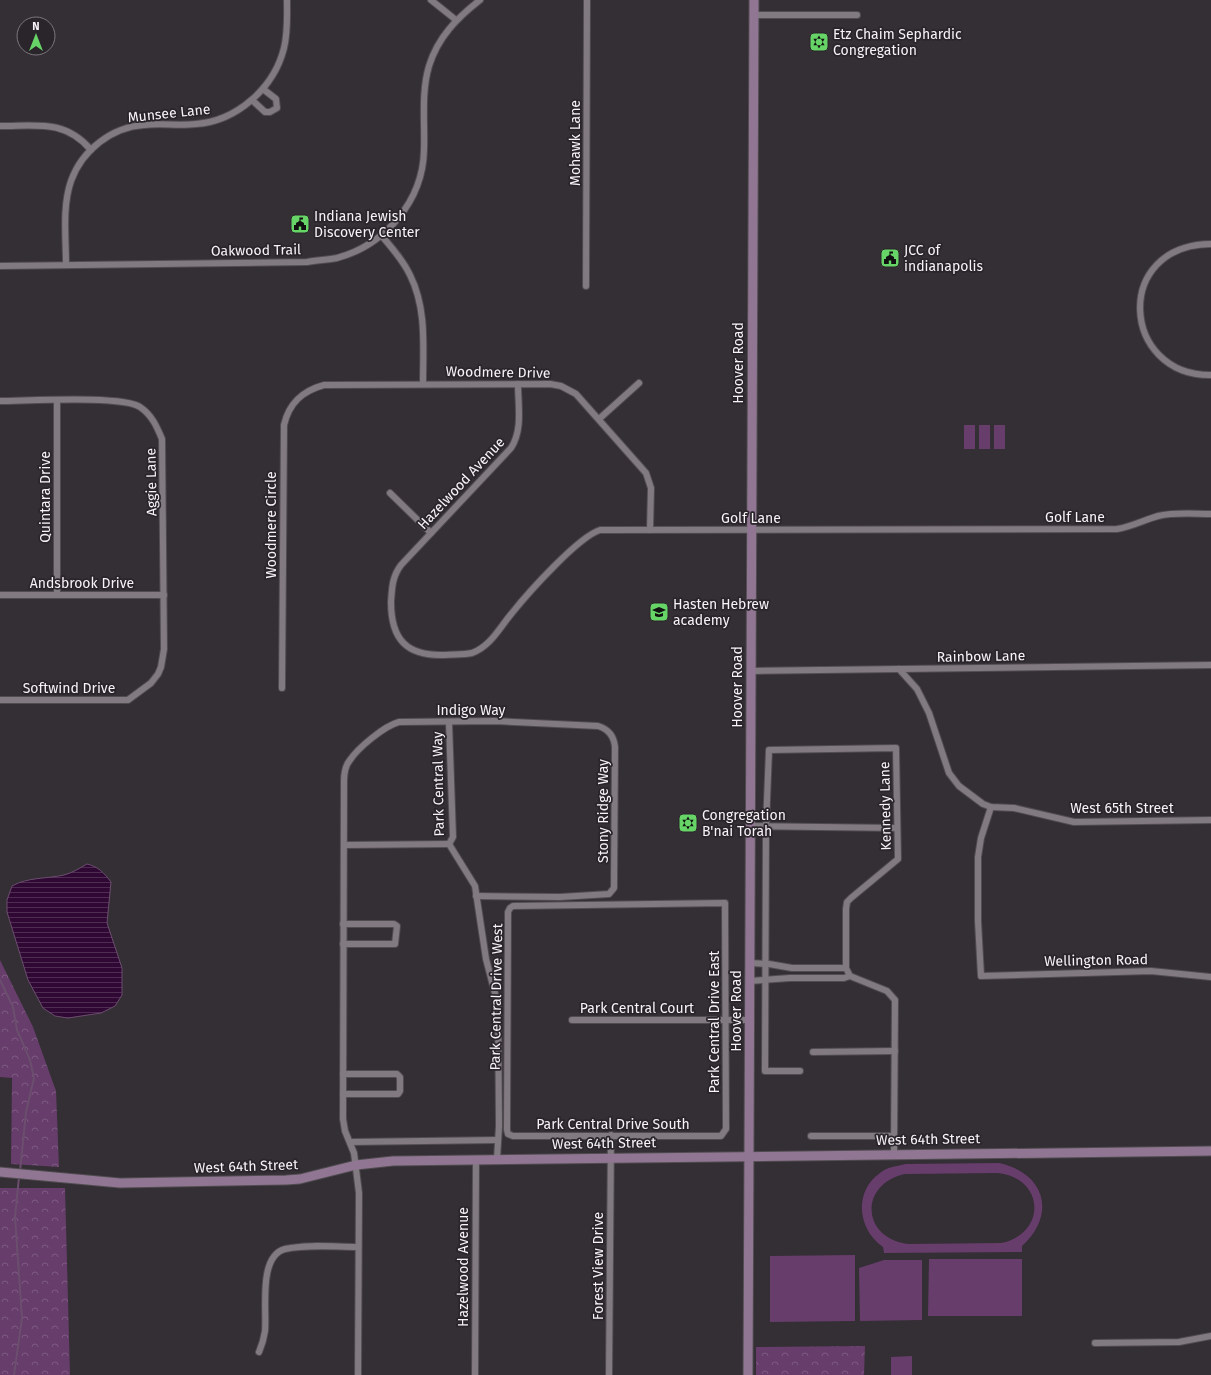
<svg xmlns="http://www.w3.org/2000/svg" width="1211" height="1375" viewBox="0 0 1211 1375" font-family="'Fira Sans',sans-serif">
  <defs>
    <pattern id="forest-crowns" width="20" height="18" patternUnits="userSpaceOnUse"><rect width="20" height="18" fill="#673d6b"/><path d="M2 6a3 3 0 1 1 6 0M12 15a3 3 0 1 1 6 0" fill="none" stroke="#7d5a81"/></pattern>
    <pattern id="water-rules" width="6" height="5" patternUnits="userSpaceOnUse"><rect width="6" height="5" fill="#300834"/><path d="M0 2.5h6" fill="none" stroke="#4f2c52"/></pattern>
  </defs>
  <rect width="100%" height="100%" fill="#342e35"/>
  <g fill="url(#forest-crowns)">
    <polygon points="0,960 33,1027 56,1091 59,1167 11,1164 12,1078 0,1077"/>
    <polygon points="0,1188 65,1188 70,1375 0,1375"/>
    <polygon points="865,1346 864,1375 756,1375 756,1347"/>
  </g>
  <g fill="#673d6b" fill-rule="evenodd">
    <rect x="964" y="425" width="11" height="24"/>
    <rect x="979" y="425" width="11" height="24"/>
    <rect x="994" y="425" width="11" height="24"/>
    <path d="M999,1163C1045,1173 1057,1214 1022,1246V1252L884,1253L883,1247C858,1230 853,1192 880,1173C887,1167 897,1166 906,1164ZM998,1173C1045,1178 1047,1234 1001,1243L908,1244C861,1238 859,1184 905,1174Z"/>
    <polygon points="855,1255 855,1321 770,1322 770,1256"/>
    <polygon points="929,1259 1022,1259 1022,1316 928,1316"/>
    <polygon points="884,1260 922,1260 922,1320 860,1321 859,1268"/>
    <polygon points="912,1356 912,1375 891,1375 891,1357"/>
  </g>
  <path fill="url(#water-rules)" stroke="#6b4e6e" d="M87,864C99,867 104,873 111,882L107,923L122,968V995L115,1006L101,1013L68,1018L55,1016L43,1008L28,980L7,912V900L12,886C28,877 46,879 64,875C72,873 80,868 87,864Z"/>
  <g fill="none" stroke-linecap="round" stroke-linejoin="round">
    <g stroke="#6b4e6e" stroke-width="2">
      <polyline points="0,980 13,1007 17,1030 30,1060 34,1078 26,1112 20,1171"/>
      <polyline points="14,1375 22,1318 15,1217 19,1177"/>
    </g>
    <defs>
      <g id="street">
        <polyline points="431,0 456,20"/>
        <polyline points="754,15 857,15"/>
        <polyline points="252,100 265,112 270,112 277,108 276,99 263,89"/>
        <path d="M0,126C36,126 65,119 91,150"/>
        <path d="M381,235C392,248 403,260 410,275C427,309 423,347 423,384"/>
        <path d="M1211,244C1112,245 1121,376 1211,375"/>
        <path d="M66,265C66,238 62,207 71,181C82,150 112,127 144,125C161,123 179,126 196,124C237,121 274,88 284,48C288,32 287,16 287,0"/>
        <path d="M0,266L307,262C317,260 327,260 337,258C385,245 423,201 424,150C425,122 421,93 429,66C438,37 457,18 480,0"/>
        <polyline points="586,286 587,0"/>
        <path d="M518,384C518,405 523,430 511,448L401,565C392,577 392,588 391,602C391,640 407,656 444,655C453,654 463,655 472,653C491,646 500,627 512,613C528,593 578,537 600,530L1117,529C1131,527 1144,520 1158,516C1175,512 1194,514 1211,514"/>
        <path d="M0,401C26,401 123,395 140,407C152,415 157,427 162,439L164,649L161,667L158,674L151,683L128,700H0"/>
        <polyline points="599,419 639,383"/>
        <polyline points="390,493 431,533"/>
        <polyline points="57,594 57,401"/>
        <polyline points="0,595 164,595"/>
        <polyline points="899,669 917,689 929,713 949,773 959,786 983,804 991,807 1014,808 1074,822 1211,820"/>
        <polyline points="751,671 1211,665"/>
        <path d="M282,688L284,425C289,403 302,391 324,385L550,384L561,386L576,394L646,473L651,488L650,530"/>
        <polyline points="449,723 453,837 449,844"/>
        <polyline points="991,807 981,838 978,857 978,921 981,976 1151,971 1211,977"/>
        <polyline points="751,826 897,828"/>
        <polyline points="449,844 475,886 486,959 498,1005 499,1126 497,1159"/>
        <polyline points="344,845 449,844"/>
        <polygon points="725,903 726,1129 721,1136 513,1136 508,1134 507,1130 508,912 510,908 513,906"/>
        <polyline points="343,924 394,924 397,926 395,944 343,944"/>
        <polyline points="750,963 769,964 792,968 846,968"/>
        <polyline points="750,981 790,978 844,978 850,976"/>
        <polyline points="572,1020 750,1020"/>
        <polyline points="813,1052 895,1051"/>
        <polyline points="800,1071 765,1071 766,826 769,750 896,748 898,859 851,898 847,902 846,909 846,968 850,976 887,991 895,1000 894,1153"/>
        <polyline points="343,1074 397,1074 400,1077 400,1091 398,1094 343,1094"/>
        <polyline points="811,1136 894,1136"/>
        <polyline points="350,1142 497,1140"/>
        <polyline points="1095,1343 1179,1342 1211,1336"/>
        <path d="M259,1352C262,1345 264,1338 265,1331C267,1310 258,1256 285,1249C308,1244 335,1247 358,1247"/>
        <path d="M358,1375L359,1193L354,1153L345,1131L343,1119L344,781C344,774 345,766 350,760C358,748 384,726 399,722L495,721L598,726C608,729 614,736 615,747L614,888L609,894L560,897L476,896"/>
        <polyline points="475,1375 476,1159"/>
        <polyline points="609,1375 611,1135"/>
      </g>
      <g id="secondary">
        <polyline points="0,1172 120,1183 286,1180 300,1179 356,1165 393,1161 1211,1151"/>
        <polyline points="748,1375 754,0"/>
      </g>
    </defs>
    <use href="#street" stroke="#504c50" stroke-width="8"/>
    <use href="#secondary" stroke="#504c50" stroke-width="11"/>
    <use href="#street" stroke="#817a81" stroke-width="6"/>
    <use href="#secondary" stroke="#907692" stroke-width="9"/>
  </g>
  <defs>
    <symbol id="synagogue-square" viewBox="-11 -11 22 22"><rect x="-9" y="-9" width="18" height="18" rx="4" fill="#66d466" stroke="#2a252b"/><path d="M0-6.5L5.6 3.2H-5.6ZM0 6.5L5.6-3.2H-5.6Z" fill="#111"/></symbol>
    <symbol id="civic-square" viewBox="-11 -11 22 22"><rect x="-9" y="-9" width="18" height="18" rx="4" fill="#66d466" stroke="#2a252b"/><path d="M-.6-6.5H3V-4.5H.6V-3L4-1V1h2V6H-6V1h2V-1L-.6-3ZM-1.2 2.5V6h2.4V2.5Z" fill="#111"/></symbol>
    <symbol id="school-square" viewBox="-11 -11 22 22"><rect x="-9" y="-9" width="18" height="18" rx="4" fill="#66d466" stroke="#2a252b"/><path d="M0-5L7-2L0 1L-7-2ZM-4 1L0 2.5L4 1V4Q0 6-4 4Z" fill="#111"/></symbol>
  </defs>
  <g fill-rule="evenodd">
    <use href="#synagogue-square" x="808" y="31" width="22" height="22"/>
    <use href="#civic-square" x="289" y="213" width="22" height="22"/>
    <use href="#civic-square" x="879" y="247" width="22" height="22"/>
    <use href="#school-square" x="648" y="601" width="22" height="22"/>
    <use href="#synagogue-square" x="677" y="812" width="22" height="22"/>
  </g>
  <g text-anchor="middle" stroke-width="3.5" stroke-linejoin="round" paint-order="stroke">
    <g font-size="14" fill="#f6f2f6" stroke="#2a252b" text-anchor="start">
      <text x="833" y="39">Etz Chaim Sephardic<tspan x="833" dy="16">Congregation</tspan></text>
      <text x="314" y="221">Indiana Jewish<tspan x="314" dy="16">Discovery Center</tspan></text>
      <text x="904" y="255">JCC of<tspan x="904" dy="16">indianapolis</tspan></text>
      <text x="673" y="609">Hasten Hebrew<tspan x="673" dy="16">academy</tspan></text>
      <text x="702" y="820">Congregation<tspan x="702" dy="16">B'nai Torah</tspan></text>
    </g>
    <g font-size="14" fill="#f6f2f6" stroke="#2a252b">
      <text transform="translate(169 113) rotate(-6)" y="5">Munsee Lane</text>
      <text transform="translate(575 143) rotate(-90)" y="5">Mohawk Lane</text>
      <text transform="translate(256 250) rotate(-1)" y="5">Oakwood Trail</text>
      <text transform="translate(738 363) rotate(-90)" y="5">Hoover Road</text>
      <text transform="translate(498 372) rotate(1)" y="5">Woodmere Drive</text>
      <text transform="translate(151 482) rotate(-91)" y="5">Aggie Lane</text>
      <text transform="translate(461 483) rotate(-47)" y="5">Hazelwood Avenue</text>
      <text transform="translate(45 497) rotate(-90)" y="5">Quintara Drive</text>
      <text x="1075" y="522">Golf Lane</text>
      <text x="751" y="523">Golf Lane</text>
      <text transform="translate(271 525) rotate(-90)" y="5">Woodmere Circle</text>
      <text x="82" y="588">Andsbrook Drive</text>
      <text transform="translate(981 656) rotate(-1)" y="5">Rainbow Lane</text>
      <text transform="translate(737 687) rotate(-90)" y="5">Hoover Road</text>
      <text x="69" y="693">Softwind Drive</text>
      <text x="471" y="715">Indigo Way</text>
      <text transform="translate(438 784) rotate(-91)" y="5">Park Central Way</text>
      <text transform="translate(885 806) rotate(-91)" y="5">Kennedy Lane</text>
      <text x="1122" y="813">West 65th Street</text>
      <text transform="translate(603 811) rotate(-90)" y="5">Stony Ridge Way</text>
      <text transform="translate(1096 960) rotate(-1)" y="5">Wellington Road</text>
      <text transform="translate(496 997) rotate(-89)" y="5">Park Central Drive West</text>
      <text x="637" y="1013">Park Central Court</text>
      <text transform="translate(736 1011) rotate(-90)" y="5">Hoover Road</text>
      <text transform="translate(714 1022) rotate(-90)" y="5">Park Central Drive East</text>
      <text x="613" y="1129">Park Central Drive South</text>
      <text transform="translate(928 1139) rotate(-1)" y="5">West 64th Street</text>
      <text transform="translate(604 1143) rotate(-1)" y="5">West 64th Street</text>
      <text transform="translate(246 1166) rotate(-2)" y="5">West 64th Street</text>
      <text transform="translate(598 1266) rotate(-90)" y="5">Forest View Drive</text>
      <text transform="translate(463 1267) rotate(-90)" y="5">Hazelwood Avenue</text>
    </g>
  </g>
  <g transform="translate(36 36)"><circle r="19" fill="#2a252b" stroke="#7c777c"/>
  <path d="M0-3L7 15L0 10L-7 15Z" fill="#66d466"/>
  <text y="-6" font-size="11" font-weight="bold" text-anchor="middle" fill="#f6f2f6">N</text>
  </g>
</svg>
